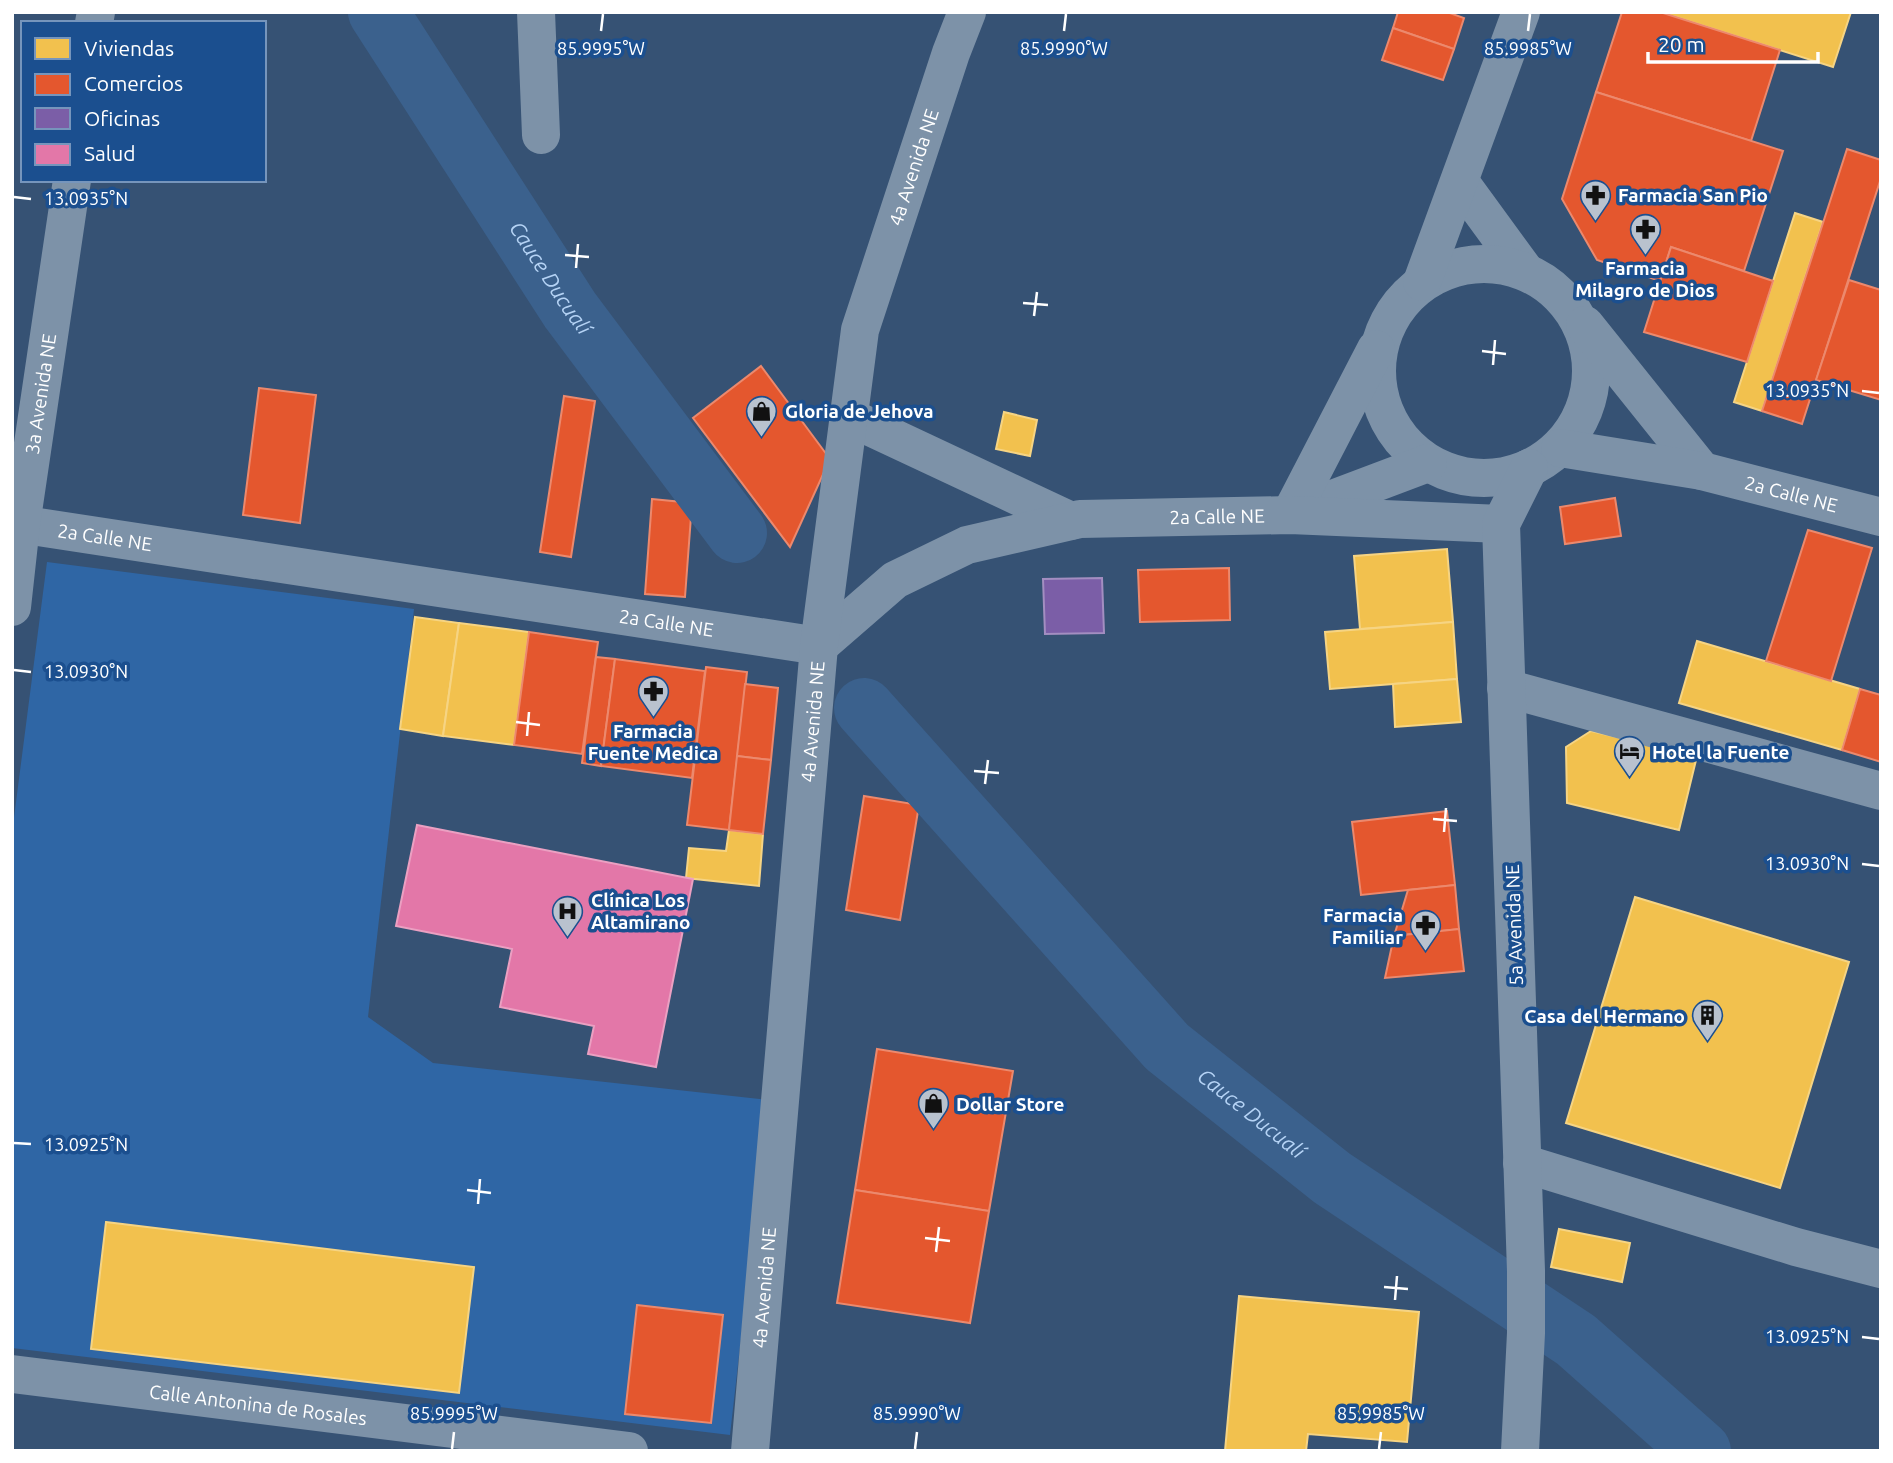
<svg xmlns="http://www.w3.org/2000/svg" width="1893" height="1463" viewBox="0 0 1893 1463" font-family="Ubuntu,sans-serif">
  <rect width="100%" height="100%" fill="#365274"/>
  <polygon fill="#2f66a5" points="47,562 414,609 368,1017 433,1063 768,1100 730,1435 12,1348 12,833"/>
  <g fill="#f2c14e" stroke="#f6d483" stroke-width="2">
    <polygon points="1660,12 1851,12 1833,67"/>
    <polygon points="1795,213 1823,222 1762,411 1734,402"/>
    <polygon points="1004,412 1037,420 1030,456 996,449"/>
    <polygon points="1447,549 1453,622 1360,629 1354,556"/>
    <polygon points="415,617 459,623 443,736 400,729"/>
    <polygon points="1453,622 1457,679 1330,689 1325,632"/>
    <polygon points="459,623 529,632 514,745 443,736"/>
    <polygon points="1697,641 1860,689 1842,750 1679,703"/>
    <polygon points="1457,679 1461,722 1395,727 1393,684"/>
    <polygon points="1591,731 1697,756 1679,830 1567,803 1566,747"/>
    <polygon points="729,830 763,834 759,886 686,878 689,848 726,851"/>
    <polygon points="1635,897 1849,962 1780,1188 1566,1123"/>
    <polygon points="106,1222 474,1267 459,1393 91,1349"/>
    <polygon points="1559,1229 1630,1243 1622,1282 1551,1267"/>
    <polygon points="1239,1296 1419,1312 1407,1442 1308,1434 1306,1451 1225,1451"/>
  </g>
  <g fill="#e4572e" stroke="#ec896d" stroke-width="2">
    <polygon points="1398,12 1447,12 1464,18 1454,49 1393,28"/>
    <polygon points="1622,12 1660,12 1780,50 1751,141 1596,92"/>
    <polygon points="1393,28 1454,49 1443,80 1382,60"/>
    <polygon points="1596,92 1783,151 1744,271 1671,247 1660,281 1597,260 1562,199"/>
    <polygon points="1847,149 1881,160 1881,178 1802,424 1762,411"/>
    <polygon points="1671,247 1773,281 1747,362 1644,332"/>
    <polygon points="1849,280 1881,290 1881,400 1816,380"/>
    <polygon points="761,366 830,459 790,547 693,418"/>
    <polygon points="259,388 316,395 300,523 243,515"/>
    <polygon points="564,396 595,401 571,557 540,552"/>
    <polygon points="1615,498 1621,536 1565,544 1560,507"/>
    <polygon points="652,499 692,503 685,597 645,594"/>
    <polygon points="1808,530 1872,548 1831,681 1766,661"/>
    <polygon points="1229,568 1230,620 1140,622 1138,570"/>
    <polygon points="529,632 598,642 582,754 514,745"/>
    <polygon points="596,657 615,659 601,766 582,763"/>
    <polygon points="615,659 705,671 692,778 601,766"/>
    <polygon points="706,667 747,672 729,830 687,825"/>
    <polygon points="745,684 778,688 771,760 737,756"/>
    <polygon points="1860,689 1881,695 1881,762 1842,750"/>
    <polygon points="737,756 771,760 763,834 729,830"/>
    <polygon points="864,796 919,805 900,920 846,910"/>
    <polygon points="1447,811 1455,885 1361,895 1352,822"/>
    <polygon points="1455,885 1459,929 1394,936 1408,890"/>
    <polygon points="1459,929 1464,971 1385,978 1394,936"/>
    <polygon points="877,1049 1013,1071 989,1211 855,1190"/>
    <polygon points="855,1190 989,1211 970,1323 837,1303"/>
    <polygon points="637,1305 723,1315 711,1423 625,1414"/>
  </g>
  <polygon fill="#7b5ea7" stroke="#a38ec1" stroke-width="2" points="1102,578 1104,633 1045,634 1043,579"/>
  <polygon fill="#e377a8" stroke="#eba0c2" stroke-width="2" points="417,825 693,879 656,1067 588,1054 594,1026 500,1007 512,949 396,926"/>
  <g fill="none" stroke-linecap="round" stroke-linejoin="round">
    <g stroke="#3b618d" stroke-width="60">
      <path id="s1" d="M378,12L570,310L737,533"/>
      <path id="s2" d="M864,708L1167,1047L1332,1178L1576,1340L1701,1451"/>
    </g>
    <g stroke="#7d92a8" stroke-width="38">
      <polyline points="536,12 541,135"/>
      <polyline points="94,23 96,12"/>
      <polyline points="1460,182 1525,271"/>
      <circle cx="1484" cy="371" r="107"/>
      <polyline points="1422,282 1521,12"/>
      <polyline points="1585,325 1702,471"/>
      <polyline points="849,417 1071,521"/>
      <path id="s3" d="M1560,448L1702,471L1881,517"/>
      <polyline points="1306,509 1428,463"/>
      <polyline points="1290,515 1376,349"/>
      <path id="s4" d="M12,523L819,646L895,580L967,545L1080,519L1290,515L1501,524"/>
      <path id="s5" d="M12,607L21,525L72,180"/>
      <polyline points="1506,688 1881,791"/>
      <polyline points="1522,1163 1796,1247 1881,1269"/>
      <path id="s6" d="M12,1374L629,1451"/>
      <path id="s7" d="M750,1451L819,646L860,330L951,53L967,12"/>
      <polyline points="1520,1451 1526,1333 1526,1271 1501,524 1529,468"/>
    </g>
  </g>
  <path fill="none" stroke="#fff" stroke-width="2.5" d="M601,31L603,14M1064,31L1066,14M1528,31L1530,14M14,197L31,199M565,255L589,257M576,268L578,244M1023,303L1048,305M1034,316L1037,292M1482,351L1506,354M1493,365L1495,340M1862,391L1879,393M14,670L31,672M516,722L540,725M527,736L529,712M974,771L999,773M985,784L988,760M1433,819L1457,821M1444,832L1446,808M1862,864L1879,866M14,1143L31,1144M467,1190L491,1193M478,1204L480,1179M925,1238L950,1241M936,1252L939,1227M1384,1287L1408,1289M1395,1300L1397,1276M1862,1337L1879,1339M452,1449L454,1432M915,1449L917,1432M1379,1449L1381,1432"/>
  <defs>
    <symbol id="pharmacy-pin" viewBox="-11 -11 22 30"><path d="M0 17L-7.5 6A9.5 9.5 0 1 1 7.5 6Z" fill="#b9c2ce" stroke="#1b4f8f"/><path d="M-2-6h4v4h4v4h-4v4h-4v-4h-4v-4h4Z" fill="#111"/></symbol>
    <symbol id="shop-pin" viewBox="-11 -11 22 30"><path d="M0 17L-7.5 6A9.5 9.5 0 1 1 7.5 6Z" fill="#b9c2ce" stroke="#1b4f8f"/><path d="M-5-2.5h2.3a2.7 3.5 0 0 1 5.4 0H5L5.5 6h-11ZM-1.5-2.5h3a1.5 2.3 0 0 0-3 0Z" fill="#111"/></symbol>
    <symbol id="hotel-pin" viewBox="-11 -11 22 30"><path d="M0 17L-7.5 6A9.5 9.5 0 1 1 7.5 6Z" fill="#b9c2ce" stroke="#1b4f8f"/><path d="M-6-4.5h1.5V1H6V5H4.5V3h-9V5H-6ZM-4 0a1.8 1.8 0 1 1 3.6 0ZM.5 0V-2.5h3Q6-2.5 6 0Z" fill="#111"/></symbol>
    <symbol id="hospital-pin" viewBox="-11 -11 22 30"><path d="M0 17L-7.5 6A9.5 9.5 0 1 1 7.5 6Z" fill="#b9c2ce" stroke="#1b4f8f"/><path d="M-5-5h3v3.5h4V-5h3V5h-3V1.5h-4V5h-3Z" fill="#111"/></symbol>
    <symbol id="building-pin" viewBox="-11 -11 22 30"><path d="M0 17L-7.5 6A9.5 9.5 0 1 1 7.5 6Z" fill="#b9c2ce" stroke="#1b4f8f"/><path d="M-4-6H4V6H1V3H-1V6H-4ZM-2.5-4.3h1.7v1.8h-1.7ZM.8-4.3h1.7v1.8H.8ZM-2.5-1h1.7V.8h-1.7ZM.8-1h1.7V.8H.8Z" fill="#111"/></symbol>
  </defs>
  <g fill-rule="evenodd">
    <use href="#pharmacy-pin" x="1578" y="178" width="35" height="47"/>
    <use href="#pharmacy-pin" x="1628" y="212" width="35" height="47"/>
    <use href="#shop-pin" x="744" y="394" width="35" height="47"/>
    <use href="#pharmacy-pin" x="636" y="674" width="35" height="47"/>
    <use href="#hotel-pin" x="1612" y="734" width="35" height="47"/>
    <use href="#hospital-pin" x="550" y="894" width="35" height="47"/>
    <use href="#pharmacy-pin" x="1408" y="908" width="35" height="47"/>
    <use href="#building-pin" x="1690" y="998" width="35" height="47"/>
    <use href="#shop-pin" x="916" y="1086" width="35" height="47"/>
  </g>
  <g text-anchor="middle" stroke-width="7" stroke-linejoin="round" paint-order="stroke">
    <g font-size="19" fill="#fff" stroke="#1b4f8f">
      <text dy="7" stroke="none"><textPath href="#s7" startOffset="1298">4a Avenida NE</textPath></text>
      <text dy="7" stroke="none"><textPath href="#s5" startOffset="215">3a Avenida NE</textPath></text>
      <text dy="7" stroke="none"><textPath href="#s3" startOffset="236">2a Calle NE</textPath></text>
      <text dy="7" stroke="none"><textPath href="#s4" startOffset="1250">2a Calle NE</textPath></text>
      <text dy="7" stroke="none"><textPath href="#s4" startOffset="94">2a Calle NE</textPath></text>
      <text dy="7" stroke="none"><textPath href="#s4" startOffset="662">2a Calle NE</textPath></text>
      <text dy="7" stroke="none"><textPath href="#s7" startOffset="732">4a Avenida NE</textPath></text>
      <text transform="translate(1514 925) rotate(-92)" y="7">5a Avenida NE</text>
      <text dy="7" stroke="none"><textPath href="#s7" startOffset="164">4a Avenida NE</textPath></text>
      <text dy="7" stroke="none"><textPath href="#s6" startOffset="248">Calle Antonina de Rosales</textPath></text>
    </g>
    <g font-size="19" font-weight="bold" fill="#fff" stroke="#1b4f8f" text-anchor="start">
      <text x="1618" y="202">Farmacia San Pio</text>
      <text x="1645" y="275" text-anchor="middle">Farmacia<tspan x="1645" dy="22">Milagro de Dios</tspan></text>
      <text x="785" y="418">Gloria de Jehova</text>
      <text x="653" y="738" text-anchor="middle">Farmacia<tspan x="653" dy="22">Fuente Medica</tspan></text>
      <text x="1652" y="759">Hotel la Fuente</text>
      <text x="591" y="907">Clínica Los<tspan x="591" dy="22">Altamirano</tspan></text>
      <text x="1403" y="922" text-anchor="end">Farmacia<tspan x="1403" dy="22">Familiar</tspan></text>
      <text x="1685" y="1023" text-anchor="end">Casa del Hermano</text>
      <text x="956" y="1111">Dollar Store</text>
    </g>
    <g font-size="21" font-style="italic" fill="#b5d3f5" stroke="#1b4f8f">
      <text dy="7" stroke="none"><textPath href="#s1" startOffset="317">Cauce Ducualí</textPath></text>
      <text dy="7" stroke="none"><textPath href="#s2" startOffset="562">Cauce Ducualí</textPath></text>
    </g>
  </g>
  <g font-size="18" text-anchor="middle" fill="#fff" stroke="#1b4f8f" stroke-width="7" stroke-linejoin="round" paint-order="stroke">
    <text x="601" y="55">85.9995°W</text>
    <text x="1064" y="55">85.9990°W</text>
    <text x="1528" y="55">85.9985°W</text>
    <text x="86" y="205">13.0935°N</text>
    <text x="1807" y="397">13.0935°N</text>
    <text x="86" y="678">13.0930°N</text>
    <text x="1807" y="870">13.0930°N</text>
    <text x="86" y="1151">13.0925°N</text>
    <text x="1807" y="1343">13.0925°N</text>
    <text x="454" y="1420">85.9995°W</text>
    <text x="917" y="1420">85.9990°W</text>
    <text x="1381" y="1420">85.9985°W</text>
  </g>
  <rect width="1893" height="1463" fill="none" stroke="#ffffff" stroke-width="28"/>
  <rect x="21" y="21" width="245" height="161" fill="#1b4f8f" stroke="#7695bc" stroke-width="2"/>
  <rect x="35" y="38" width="35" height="21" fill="#f2c14e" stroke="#7695bc" stroke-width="2"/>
  <text x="84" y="56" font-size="21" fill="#ffffff">Viviendas</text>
  <rect x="35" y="74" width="35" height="21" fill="#e4572e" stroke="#7695bc" stroke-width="2"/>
  <text x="84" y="91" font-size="21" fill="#ffffff">Comercios</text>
  <rect x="35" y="108" width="35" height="21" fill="#7b5ea7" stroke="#7695bc" stroke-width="2"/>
  <text x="84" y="126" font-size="21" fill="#ffffff">Oficinas</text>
  <rect x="35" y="144" width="35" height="21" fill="#e377a8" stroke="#7695bc" stroke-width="2"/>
  <text x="84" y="161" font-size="21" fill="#ffffff">Salud</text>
  <path d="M1648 52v10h170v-10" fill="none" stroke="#ffffff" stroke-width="3.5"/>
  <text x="1658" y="52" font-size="21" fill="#ffffff" stroke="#1b4f8f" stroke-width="5" paint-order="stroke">20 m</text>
</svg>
